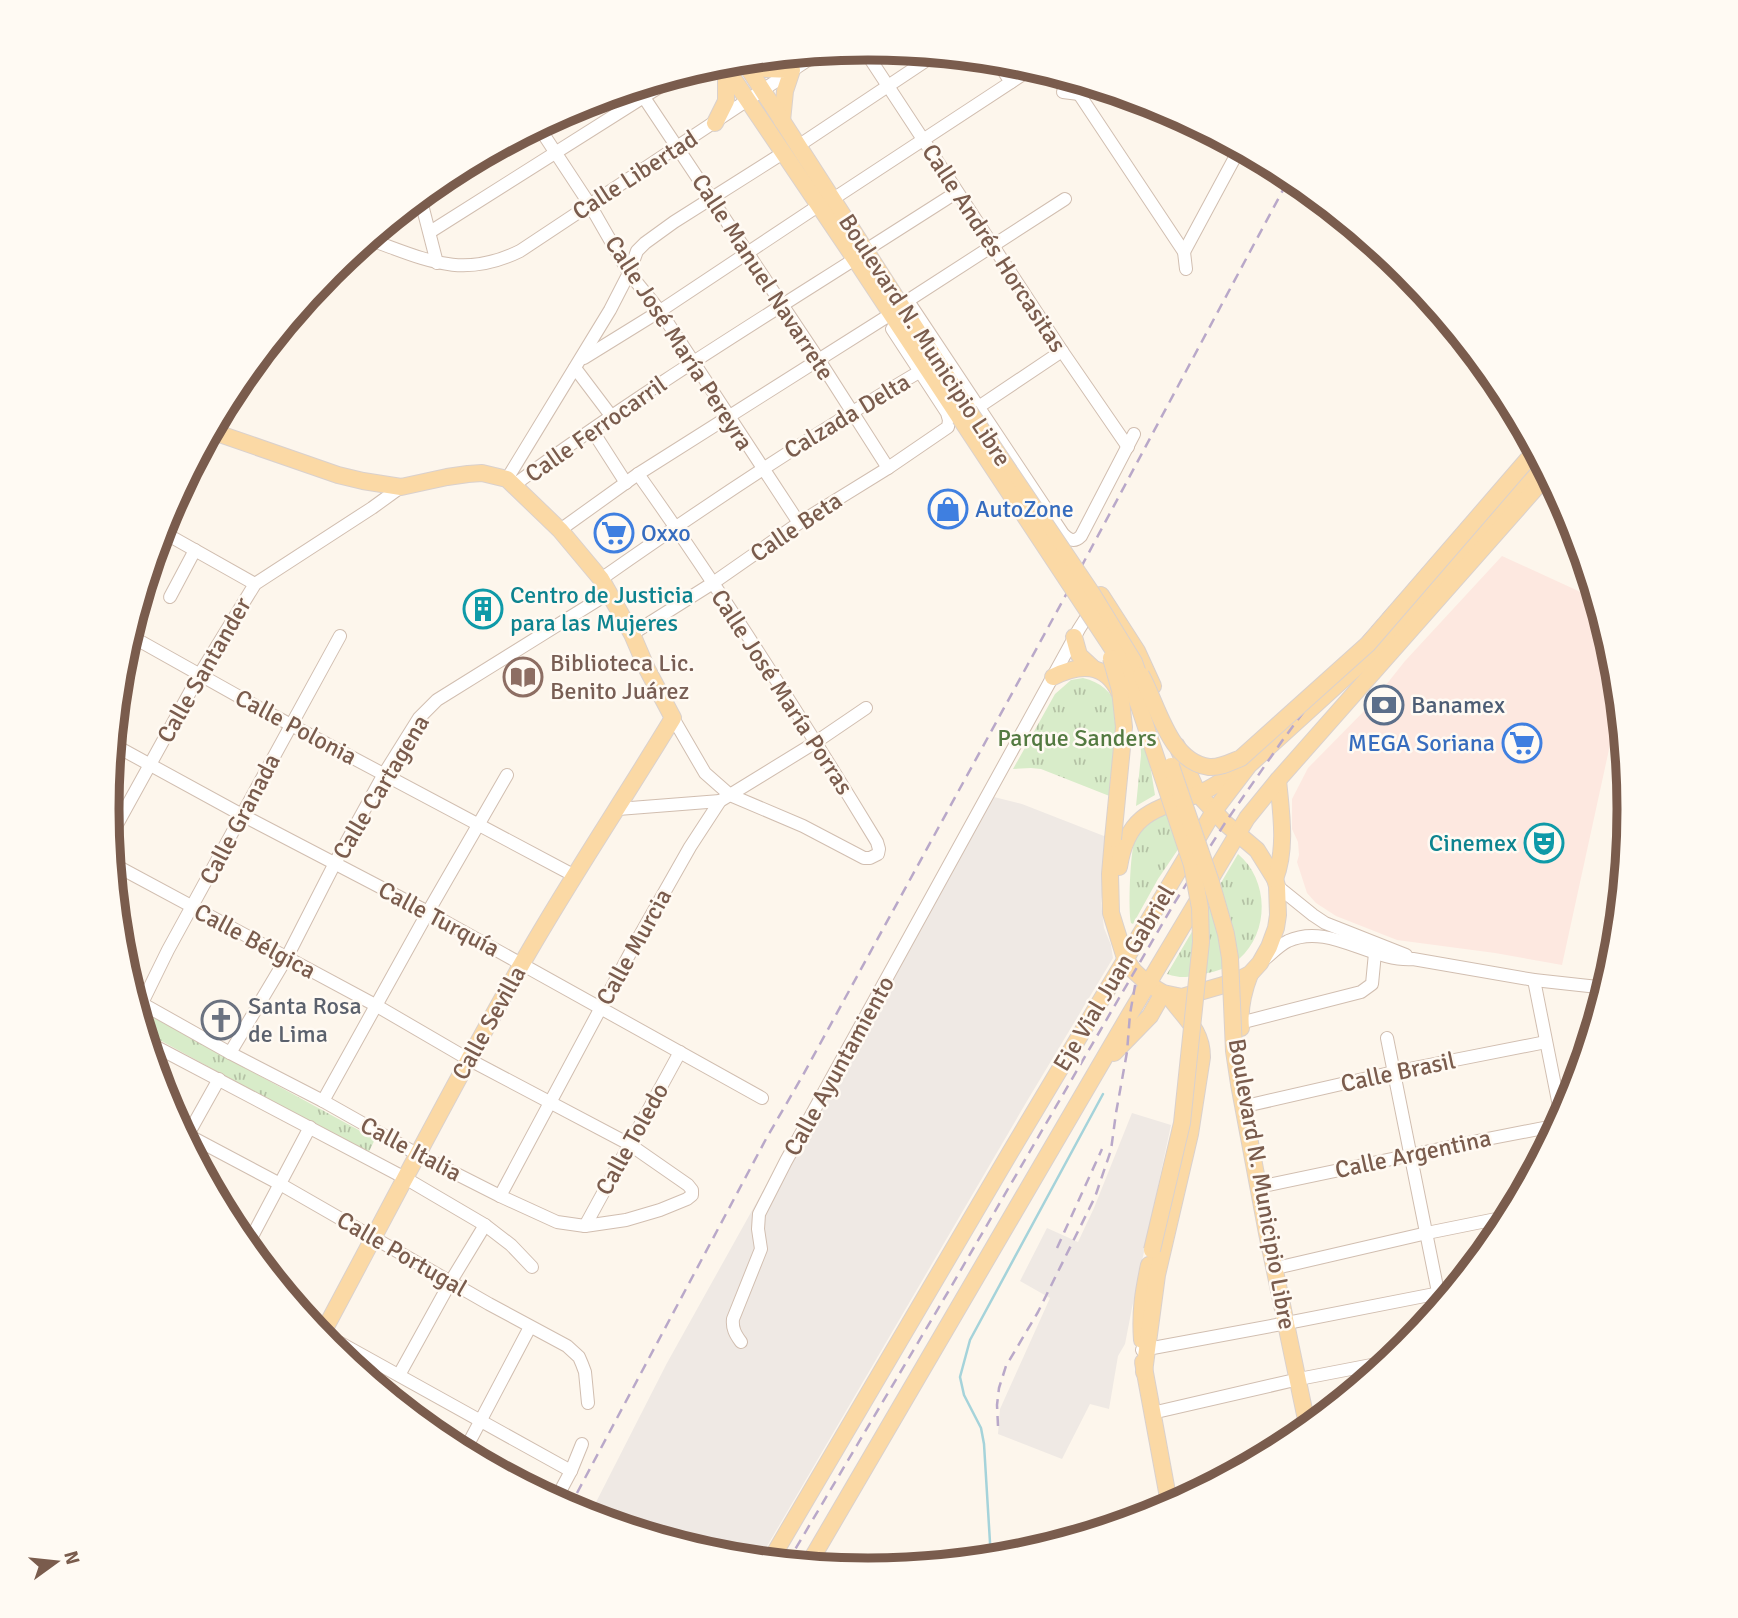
<svg xmlns="http://www.w3.org/2000/svg" width="1738" height="1618" viewBox="0 0 1738 1618" font-family="Signika,sans-serif">
  <defs>
    <pattern id="grass-tufts" width="24" height="20" patternUnits="userSpaceOnUse" patternTransform="scale(1.75)"><rect width="24" height="20" fill="#d8ecc9"/><path d="M3 7l-1-3M5 7V3M7 7l1-3M15 17l-1-3M17 17v-4M19 17l1-3" fill="none" stroke="#b4c2a5"/></pattern>
  </defs>
  <rect width="100%" height="100%" fill="#fdf6ec"/>
  <polygon fill="#fde8e0" points="1502,556 1598,600 1616,661 1620,699 1562,965 1495,953 1397,940 1336,916 1316,903 1307,893 1297,862 1299,855 1298,842 1292,829 1292,799 1308,768 1370,705 1405,661"/>
  <g fill="#efe9e4">
    <polygon points="982,794 1022,804 1109,838 1101,903 1104,928 1111,945 1113,958 1027,1101 759,1560 720,1556 589,1516 667,1363 861,1015"/>
    <polygon points="1132,1113 1171,1125 1132,1308 1125,1344 1118,1356 1109,1409 1090,1404 1062,1459 998,1434 1000,1409 1050,1298 1020,1281 1047,1228 1078,1242 1094,1208"/>
  </g>
  <g fill="url(#grass-tufts)">
    <path d="M1083,678C1101,682 1111,692 1119,708L1112,797L1041,769L1031,768L1013,769L1055,694L1071,680Z"/>
    <polygon points="1144,728 1155,795 1136,806 1141,755 1140,729"/>
    <path d="M1169,812L1181,845L1158,879L1133,924L1131,923C1128,911 1130,851 1135,840C1142,827 1156,818 1169,812Z"/>
    <path d="M1238,854C1269,880 1270,932 1239,959C1229,968 1217,971 1204,974C1189,977 1182,979 1167,974Z"/>
    <polygon points="138,1009 375,1139 368,1154 145,1032"/>
  </g>
  <g fill="none" stroke-linecap="round" stroke-linejoin="round">
    <polyline stroke="#a5d3da" stroke-width="2.5" points="991,1559 984,1444 981,1428 964,1395 960,1377 970,1340 1103,1094"/>
    <defs>
      <g id="minor">
        <polyline points="863,48 1062,351 1128,447"/>
        <polyline points="996,60 1011,82"/>
        <polyline points="637,87 819,360 888,468"/>
        <polyline points="1063,92 1079,94"/>
        <polyline points="1079,94 1184,252 1186,269"/>
        <polyline points="1079,94 1093,85"/>
        <polyline points="538,126 590,205 629,273 660,311 799,523"/>
        <polyline points="798,146 936,54"/>
        <polyline points="420,197 437,263"/>
        <polyline points="833,199 1034,67"/>
        <polyline points="430,232 680,74"/>
        <path d="M368,239C425,259 461,280 520,251L820,52"/>
        <polyline points="866,250 957,192"/>
        <polyline points="1184,252 1240,148"/>
        <path d="M908,301L1063,534C1069,540 1074,543 1081,536L1134,434"/>
        <polyline points="901,305 1065,199"/>
        <polyline points="584,358 660,311 818,206"/>
        <polyline points="575,368 612,417"/>
        <polyline points="980,406 1062,351"/>
        <polyline points="592,430 626,483"/>
        <path d="M638,474C723,593 801,717 877,842L879,849L878,854L870,858H864L803,826L730,795L705,773L673,718"/>
        <polyline points="507,479 610,310 629,273 637,251 645,243 674,222 783,153"/>
        <path d="M514,485C624,404 740,332 855,259"/>
        <polyline points="560,530 638,474 891,314"/>
        <polyline points="161,531 255,584"/>
        <path d="M601,579C705,506 810,436 919,372"/>
        <polyline points="170,597 195,550"/>
        <polyline points="632,634 713,583 799,523 888,468 948,427 949,420 947,413 892,329"/>
        <polyline points="129,635 261,709 575,876"/>
        <polyline points="114,745 242,815 428,912 762,1098"/>
        <polyline points="618,809 720,801"/>
        <polyline points="110,837 200,674 255,584 372,508 401,487"/>
        <polyline points="113,864 377,1006 468,1059 629,1144 688,1185 692,1190 692,1195 687,1199 660,1210 626,1220 585,1226 557,1222 500,1196 417,1154 323,1101 230,1053 134,999"/>
        <polyline points="1277,886 1313,915 1325,923 1406,955"/>
        <path d="M1266,958C1273,952 1280,945 1288,941C1329,922 1371,962 1413,959L1534,980L1607,988"/>
        <polyline points="1534,980 1562,1121"/>
        <polyline points="142,1003 168,950 340,636"/>
        <polyline points="1240,1023 1361,992 1372,984 1375,953"/>
        <polyline points="1387,1038 1441,1307"/>
        <polyline points="147,1042 405,1178 485,1225 511,1245 532,1267"/>
        <polyline points="230,1053 287,957 335,863 384,774 419,718 437,700 609,593"/>
        <polyline points="323,1101 428,912 507,775"/>
        <polyline points="1250,1105 1394,1072 1546,1042"/>
        <polyline points="182,1132 280,1184 489,1304 567,1346 579,1357 582,1364 585,1372 588,1403"/>
        <polyline points="186,1138 219,1079"/>
        <polyline points="1268,1185 1487,1139 1559,1125"/>
        <polyline points="500,1196 635,944 690,847 720,801 816,742 866,708"/>
        <polyline points="585,1226 680,1052"/>
        <polyline points="247,1246 310,1127"/>
        <polyline points="1276,1268 1427,1233 1511,1216"/>
        <polyline points="317,1330 571,1471"/>
        <path d="M741,1342C735,1334 732,1328 733,1319L761,1249L758,1229L759,1214L786,1161L1079,629L1093,607"/>
        <polyline points="1142,1350 1287,1323 1455,1290"/>
        <polyline points="399,1375 451,1281 485,1225"/>
        <polyline points="1152,1413 1299,1379 1392,1361"/>
        <polyline points="464,1452 530,1327"/>
        <polyline points="555,1501 571,1471 582,1444"/>
      </g>
      <g id="major">
        <polyline points="746,59 766,69 792,70 785,91 782,121"/>
        <polyline points="743,60 969,411"/>
        <polyline points="722,62 855,259 960,418"/>
        <polyline points="715,123 726,101 726,70"/>
        <path d="M211,431L338,475L363,481L401,487L447,477L468,474L482,473L507,479L560,530L601,579L632,634L647,669L673,718C623,801 568,882 520,967C451,1089 387,1213 321,1336"/>
        <polyline points="1101,595 1137,651 1153,686"/>
        <polyline points="1074,637 1079,655 1093,668"/>
        <path d="M1053,677C1079,664 1105,662 1119,692"/>
        <polyline points="1113,839 1110,874 1111,913 1125,958 1134,971 1148,984 1163,993 1182,997 1234,982 1250,974 1260,963 1269,947 1276,928 1278,915 1277,886 1275,879 1257,850 1225,823 1198,794 1177,746"/>
        <path d="M1119,867C1127,815 1152,810 1196,795C1211,789 1229,776 1244,768"/>
        <path d="M1275,879C1287,848 1281,812 1278,780"/>
        <path d="M1241,1028C1239,1009 1243,992 1250,974"/>
        <polyline points="1234,1051 1239,1084 1267,1233 1308,1429"/>
        <polyline points="1114,1053 1150,1016 1163,993"/>
        <path d="M1142,1340C1140,1312 1143,1293 1149,1265"/>
        <polyline points="1143,1362 1170,1508"/>
        <path d="M1144,1372L1157,1275L1190,1134L1202,1057C1202,1029 1183,1017 1168,995"/>
        <polyline points="770,1561 1011,1151 1214,811 1249,765 1383,643 1541,458"/>
        <polyline points="808,1565 1130,1014 1247,818 1278,780 1549,473"/>
      </g>
    </defs>
    <use href="#minor" stroke="#d1beb0" stroke-width="14"/>
    <use href="#major" stroke="#dad1cd" stroke-width="18"/>
    <use href="#minor" stroke="#fff" stroke-width="12"/>
    <use href="#major" stroke="#fbd9a5" stroke-width="16"/>
    <g stroke="#b9a8c9" stroke-width="2.5" stroke-dasharray="10 7" stroke-linecap="butt">
      <polyline points="1057,1248 1102,1149"/>
      <polyline points="998,1426 997,1405 999,1388 1006,1366 1038,1312 1095,1197 1111,1150 1116,1113 1127,1052 1130,1014 1136,980"/>
      <polyline points="569,1508 766,1139 803,1075 1079,571 1291,175"/>
      <polyline points="787,1563 948,1292 1175,902 1225,823 1282,741 1331,675 1533,443"/>
    </g>
    <defs>
      <g id="major-bridge">
        <polyline points="969,411 1091,592 1134,662 1142,685"/>
        <polyline points="960,418 1118,657 1130,681 1139,706 1192,865 1200,908 1201,942 1182,1123 1152,1250"/>
        <polyline points="1111,658 1120,690 1124,727 1113,839"/>
        <path d="M1141,675C1158,705 1169,762 1209,767C1220,768 1231,762 1241,758L1368,644L1528,459"/>
        <polyline points="1171,766 1211,882 1226,934 1230,958 1234,1051"/>
      </g>
    </defs>
    <use href="#major-bridge" stroke="#dad1cd" stroke-width="18" stroke-linecap="butt"/>
    <use href="#major-bridge" stroke="#fbd9a5" stroke-width="16"/>
  </g>
  <defs>
    <symbol id="shop-ring" viewBox="-11 -11 22 22"><circle r="9.5" fill="#fffaf3" stroke="#3f7fe0" stroke-width="1.5"/><path d="M-5-2.5h2.3a2.7 3.5 0 0 1 5.4 0H5L5.5 6h-11ZM-1.5-2.5h3a1.5 2.3 0 0 0-3 0Z" fill="#3f7fe0"/></symbol>
    <symbol id="supermarket-ring" viewBox="-11 -11 22 22"><circle r="9.5" fill="#fffaf3" stroke="#3f7fe0" stroke-width="1.5"/><path d="M-6-5.5h2.5l.6 2H6L4.5 2H-2.5L-4.4-4H-6ZM-1.5 3.2a1.3 1.3 0 1 0 .1 0ZM3 3.2a1.3 1.3 0 1 0 .1 0Z" fill="#3f7fe0"/></symbol>
    <symbol id="building-ring" viewBox="-11 -11 22 22"><circle r="9.5" fill="#fffaf3" stroke="#0f9aa8" stroke-width="1.5"/><path d="M-4-6H4V6H1V3H-1V6H-4ZM-2.5-4.3h1.7v1.8h-1.7ZM.8-4.3h1.7v1.8H.8ZM-2.5-1h1.7V.8h-1.7ZM.8-1h1.7V.8H.8Z" fill="#0f9aa8"/></symbol>
    <symbol id="library-ring" viewBox="-11 -11 22 22"><circle r="9.5" fill="#fffaf3" stroke="#8d6e63" stroke-width="1.5"/><path d="M-6-4Q-3-5.5-.7-3.5V5Q-3 3-6 4ZM6-4Q3-5.5 .7-3.5V5Q3 3 6 4Z" fill="#8d6e63"/></symbol>
    <symbol id="bank-ring" viewBox="-11 -11 22 22"><circle r="9.5" fill="#fffaf3" stroke="#5c6f8a" stroke-width="1.5"/><path d="M-6-4H6V4H-6ZM0-2.3a2.3 2.3 0 1 0 0 4.6a2.3 2.3 0 1 0 0-4.6Z" fill="#5c6f8a"/></symbol>
    <symbol id="theatre-ring" viewBox="-11 -11 22 22"><circle r="9.5" fill="#fffaf3" stroke="#0f9aa8" stroke-width="1.5"/><path d="M-5-5.5Q0-4 5-5.5V0Q5 5 0 6Q-5 5-5 0ZM-3.3-2.5H-1v1.5H-3.3ZM1-2.5H3.3v1.5H1ZM-2.8 1Q0 5.5 2.8 1Z" fill="#0f9aa8"/></symbol>
    <symbol id="church-ring" viewBox="-11 -11 22 22"><circle r="9.5" fill="#fffaf3" stroke="#6b7280" stroke-width="1.5"/><path d="M-1.2-6h2.4v3.5h3.3v2.4h-3.3V6h-2.4V-.1h-3.3v-2.4h3.3Z" fill="#6b7280"/></symbol>
  </defs>
  <g fill-rule="evenodd">
    <use href="#shop-ring" x="926" y="487" width="44" height="44"/>
    <use href="#supermarket-ring" x="592" y="511" width="44" height="44"/>
    <use href="#building-ring" x="461" y="587" width="44" height="44"/>
    <use href="#library-ring" x="501" y="655" width="44" height="44"/>
    <use href="#bank-ring" x="1362" y="683" width="44" height="44"/>
    <use href="#supermarket-ring" x="1500" y="721" width="44" height="44"/>
    <use href="#theatre-ring" x="1522" y="821" width="44" height="44"/>
    <use href="#church-ring" x="199" y="998" width="44" height="44"/>
  </g>
  <g text-anchor="middle" stroke-width="5" stroke-linejoin="round" paint-order="stroke">
    <g font-size="24" fill="#7a5c4d" stroke="#fffaf3">
      <text transform="translate(635 175) rotate(-33)" y="8">Calle Libertad</text>
      <text transform="translate(994 248) rotate(57)" y="8">Calle Andrés Horcasitas</text>
      <text transform="translate(763 277) rotate(57)" y="8">Calle Manuel Navarrete</text>
      <text transform="translate(925 340) rotate(57)" y="8">Boulevard N. Municipio Libre</text>
      <text transform="translate(679 343) rotate(57)" y="8">Calle José María Pereyra</text>
      <text transform="translate(847 416) rotate(-31)" y="8">Calzada Delta</text>
      <text transform="translate(596 429) rotate(-35)" y="8">Calle Ferrocarril</text>
      <text transform="translate(796 527) rotate(-34)" y="8">Calle Beta</text>
      <text transform="translate(204 670) rotate(-60)" y="8">Calle Santander</text>
      <text transform="translate(782 692) rotate(57)" y="8">Calle José María Porras</text>
      <text transform="translate(296 727) rotate(28)" y="8">Calle Polonia</text>
      <text transform="translate(381 787) rotate(-59)" y="8">Calle Cartagena</text>
      <text transform="translate(240 819) rotate(-62)" y="8">Calle Granada</text>
      <text transform="translate(439 919) rotate(28)" y="8">Calle Turquía</text>
      <text transform="translate(255 941) rotate(28)" y="8">Calle Bélgica</text>
      <text transform="translate(634 947) rotate(-61)" y="8">Calle Murcia</text>
      <text transform="translate(1114 978) rotate(-59)" y="8">Eje Vial Juan Gabriel</text>
      <text transform="translate(489 1023) rotate(-61)" y="8">Calle Sevilla</text>
      <text transform="translate(839 1066) rotate(-61)" y="8">Calle Ayuntamiento</text>
      <text transform="translate(1398 1072) rotate(-12)" y="8">Calle Brasil</text>
      <text transform="translate(632 1139) rotate(-61)" y="8">Calle Toledo</text>
      <text transform="translate(411 1149) rotate(28)" y="8">Calle Italia</text>
      <text transform="translate(1413 1154) rotate(-12)" y="8">Calle Argentina</text>
      <text transform="translate(1262 1184) rotate(80)" y="8">Boulevard N. Municipio Libre</text>
      <text transform="translate(402 1254) rotate(30)" y="8">Calle Portugal</text>
    </g>
    <g font-size="24" fill="#366cbe" stroke="#fffaf3" text-anchor="start">
      <text x="975" y="517">AutoZone</text>
      <text x="641" y="541">Oxxo</text>
      <text x="1495" y="751" text-anchor="end">MEGA Soriana</text>
    </g>
    <g font-size="24" fill="#0d838f" stroke="#fffaf3" text-anchor="start">
      <text x="510" y="603">Centro de Justicia<tspan x="510" dy="28">para las Mujeres</tspan></text>
      <text x="1517" y="851" text-anchor="end">Cinemex</text>
    </g>
    <g font-size="24" fill="#785e54" stroke="#fffaf3" text-anchor="start">
      <text x="550" y="671">Biblioteca Lic.<tspan x="550" dy="28">Benito Juárez</tspan></text>
    </g>
    <g font-size="24" fill="#4e5e75" stroke="#fffaf3" text-anchor="start">
      <text x="1411" y="713">Banamex</text>
    </g>
    <g font-size="24" fill="#537a41" stroke="#fffaf3">
      <text x="1077" y="746">Parque Sanders</text>
    </g>
    <g font-size="24" fill="#5b616d" stroke="#fffaf3" text-anchor="start">
      <text x="248" y="1014">Santa Rosa<tspan x="248" dy="28">de Lima</tspan></text>
    </g>
  </g>
  <path d="M0 0H1738V1618H0ZM119 809a749 749 0 1 1 1498 0a749 749 0 1 1-1498 0Z" fill="#fffaf3" fill-rule="evenodd"/>
  <path fill="none" stroke="#7a5c4d" stroke-width="9" d="M119 809a749 749 0 1 1 1498 0a749 749 0 1 1-1498 0Z"/>
  <g transform="translate(56 1562) rotate(75)" stroke="#fffaf3" stroke-width="5" paint-order="stroke">
  <path d="M0-5L12 26L0 18L-12 26Z" fill="#7a5c4d"/>
  <text y="-10" font-size="19" font-weight="bold" text-anchor="middle" fill="#7a5c4d">N</text>
  </g>
</svg>
